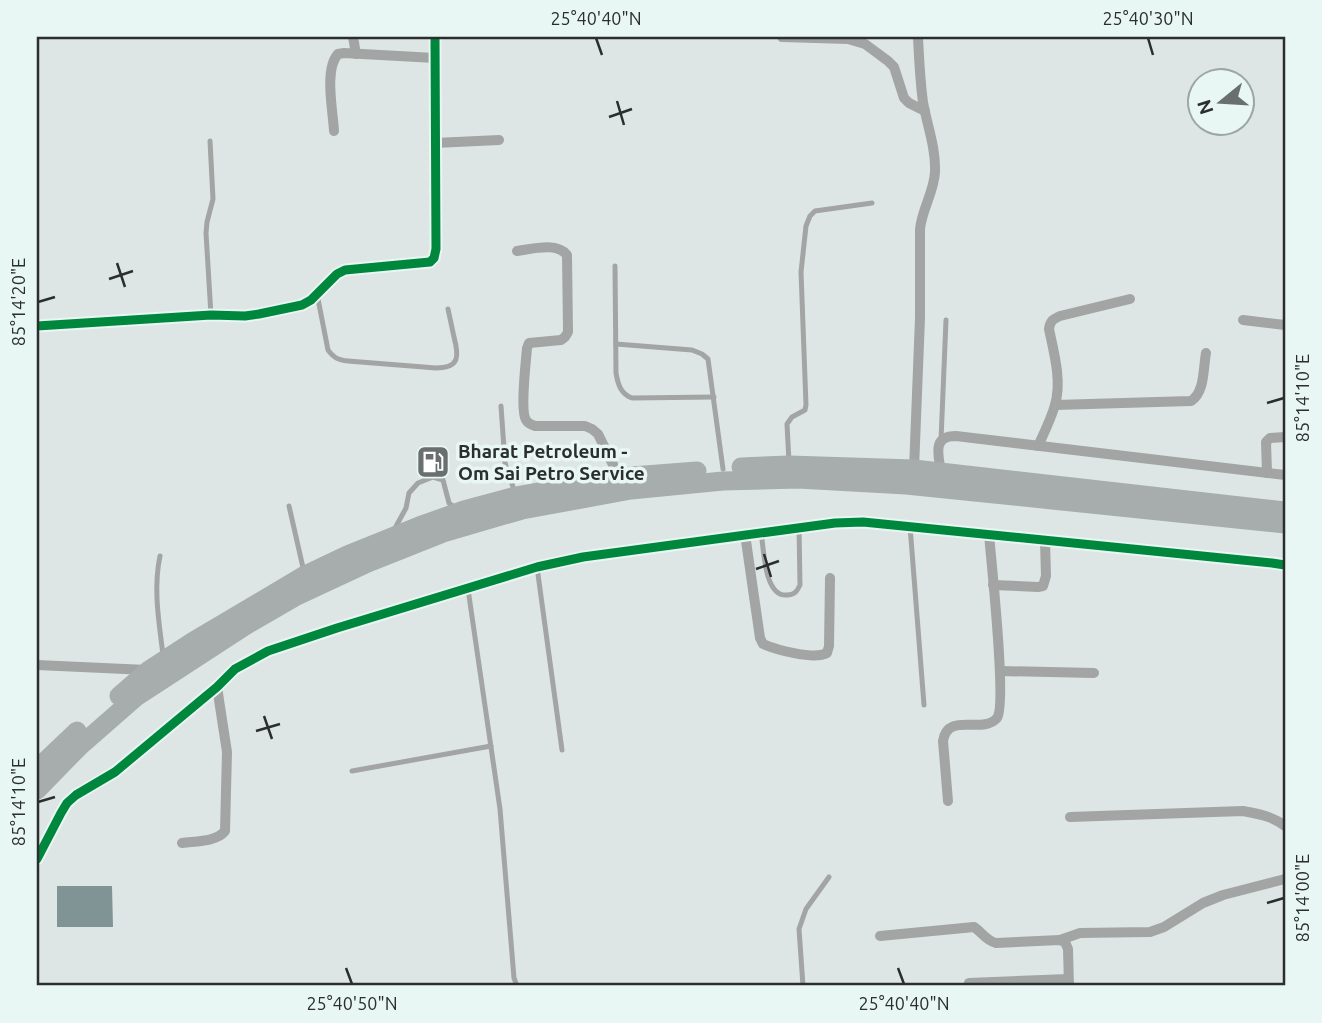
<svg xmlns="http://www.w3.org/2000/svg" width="1322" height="1023" viewBox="0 0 1322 1023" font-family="Ubuntu,sans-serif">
  <rect width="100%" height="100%" fill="#dee6e5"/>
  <polygon fill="#809395" points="57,886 112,886 113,927 57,927"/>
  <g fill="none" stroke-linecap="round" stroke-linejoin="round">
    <g stroke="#a2a5a4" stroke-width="5">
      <polyline points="210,141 213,199 207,222 206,233 211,315"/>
      <path d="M615,266L616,373C618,385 621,394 632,398L714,397"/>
      <path d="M317,294L328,350C334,358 338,360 348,361L436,368C460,368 459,356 454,337C452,328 450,318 448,309"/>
      <polyline points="616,344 692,350 702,354 708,359 723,469"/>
      <polyline points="501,406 505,463 515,493"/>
      <polyline points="941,440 946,320"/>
      <polyline points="789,462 787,424 792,417 805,410 806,405 801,272 806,226 810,216 815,211 872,203"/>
      <polyline points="289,506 304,572"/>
      <polyline points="910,526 924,705"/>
      <polyline points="394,530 406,508 409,493 418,483 433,477 443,480 449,503 456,509"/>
      <path d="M761,532C764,549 764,597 787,595C795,595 797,591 800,585L799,527"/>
      <path d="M160,556C153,589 159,622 163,655"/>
      <polyline points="537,567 562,750"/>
      <polyline points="468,589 500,809 514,978 517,986"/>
      <polyline points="352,771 491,746"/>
      <polyline points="803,986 799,929 806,909 829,877"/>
    </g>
    <g stroke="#a2a5a4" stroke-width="10">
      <polyline points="353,37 356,54"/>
      <polyline points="782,37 848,39 865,44 888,61 894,67 904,98 909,103 925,111"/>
      <path d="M334,131C333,111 324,69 338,54L344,53L435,58"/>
      <polyline points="435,143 499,140"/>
      <path d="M517,251C532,249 557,242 567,255L568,332L565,337L561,340L529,343L527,348C526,361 520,411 526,420C529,425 531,424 535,426H585L592,429L598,434L619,477"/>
      <polyline points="1243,320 1285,325"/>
      <polyline points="37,326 211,315 245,316 259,314 302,305 311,300 337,274 345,270 430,262 434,258 436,249 435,37"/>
      <path d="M1055,405L1191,401C1205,392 1203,369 1206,353"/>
      <path d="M1038,446C1044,433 1051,419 1055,405C1062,381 1054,353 1049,329C1050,321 1053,319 1060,316L1130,299"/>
      <path d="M914,469L920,318V229C922,209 934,192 935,172C936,148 927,125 923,102C920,80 919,58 918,37"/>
      <path d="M941,473C939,456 931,436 956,436L1285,475"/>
      <polyline points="1267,473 1266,442 1270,438 1285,437"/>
      <path d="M745,534L760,638L763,644C777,650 814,660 827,653L829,646L830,578"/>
      <polyline points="993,585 1038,587 1043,586 1046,576 1045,541"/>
      <polyline points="37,665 147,670"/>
      <polyline points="1000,671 1094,673"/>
      <path d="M948,801L943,741C948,711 982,735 997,718C1007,705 991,560 989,534"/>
      <path d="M1070,817L1243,811C1259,814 1272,816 1285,826"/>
      <path d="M182,843C196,841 216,842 225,831L227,752L217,687"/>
      <polyline points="37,859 61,813 67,803 76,795 115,772 217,687 235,669 268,651 337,628 537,567 583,557 835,523 863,522 1272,563 1285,565"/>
      <path d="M880,936L974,927C983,933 985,940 996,943L1060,940L1065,942L1068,949L1069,986"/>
      <polyline points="1060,940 1080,933 1150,932 1164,927 1203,903 1223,895 1285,879"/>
      <polyline points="969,983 1068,979"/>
    </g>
    <g stroke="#a7adac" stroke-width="19">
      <polyline points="741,467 789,465 914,469 1285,511"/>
      <polyline points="119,696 149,670 192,642 305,575 347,555 419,526 464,510 516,496 619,477 697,471"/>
      <polyline points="37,769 77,731"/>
      <polyline points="37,790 80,746 136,697 245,626 295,597 368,563 446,532 522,510 631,490 723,481 798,479 906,485 1285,524"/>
    </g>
    <defs>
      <g id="cycleway">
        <polyline points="37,326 211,315 245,316 259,314 302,305 311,300 337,274 345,270 430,262 434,258 436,249 435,37"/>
        <polyline points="37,859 61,813 67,803 76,795 115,772 217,687 235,669 268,651 337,628 537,567 583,557 835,523 863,522 1272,563 1285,565"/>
      </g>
    </defs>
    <use href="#cycleway" stroke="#e8f6f4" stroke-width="13"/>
    <use href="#cycleway" stroke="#00873e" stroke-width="9"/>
  </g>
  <path fill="none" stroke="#2a2f2e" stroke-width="2.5" d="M596,38L602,55M1148,38L1153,55M617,101L624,125M609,117L632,109M117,263L125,287M109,279L133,271M38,302L55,297M1267,403L1284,398M764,554L771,577M756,569L779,561M264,716L272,739M256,731L280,724M38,802L55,797M1267,903L1284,898M346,968L352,984M898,968L904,984"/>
  <defs>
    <symbol id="fuel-square" viewBox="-11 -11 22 22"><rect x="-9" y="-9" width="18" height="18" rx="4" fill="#696f6e" stroke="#e8f6f4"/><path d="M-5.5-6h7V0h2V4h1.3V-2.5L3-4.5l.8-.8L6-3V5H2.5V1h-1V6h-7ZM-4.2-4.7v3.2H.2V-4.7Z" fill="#fff"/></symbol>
  </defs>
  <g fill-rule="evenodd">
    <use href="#fuel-square" x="414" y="443" width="38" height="38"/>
  </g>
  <g text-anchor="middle" stroke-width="7" stroke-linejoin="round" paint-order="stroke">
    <g font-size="19" font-weight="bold" fill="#2a2f2e" stroke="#e8f6f4" text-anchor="start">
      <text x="458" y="458">Bharat Petroleum -<tspan x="458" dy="22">Om Sai Petro Service</tspan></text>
    </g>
  </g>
  <rect width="1322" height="1023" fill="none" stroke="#e8f6f4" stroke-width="77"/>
  <g transform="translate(1221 102) rotate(252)"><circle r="33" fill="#e8f6f4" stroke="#9ca6a5" stroke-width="2"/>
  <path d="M0-5L12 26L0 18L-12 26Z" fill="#696f6e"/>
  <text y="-10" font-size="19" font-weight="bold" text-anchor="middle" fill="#2a2f2e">N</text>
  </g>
  <rect x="38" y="38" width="1246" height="946" fill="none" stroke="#2a2f2e" stroke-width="2.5"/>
  <g font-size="18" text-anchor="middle" fill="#2a2f2e">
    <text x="596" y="25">25°40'40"N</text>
    <text x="1148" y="25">25°40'30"N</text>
    <text transform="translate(19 302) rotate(-90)" y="6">85°14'20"E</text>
    <text transform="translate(1303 398) rotate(-90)" y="6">85°14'10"E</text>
    <text transform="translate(19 802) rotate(-90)" y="6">85°14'10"E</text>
    <text transform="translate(1303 898) rotate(-90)" y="6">85°14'00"E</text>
    <text x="352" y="1010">25°40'50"N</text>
    <text x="904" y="1010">25°40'40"N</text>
  </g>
</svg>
